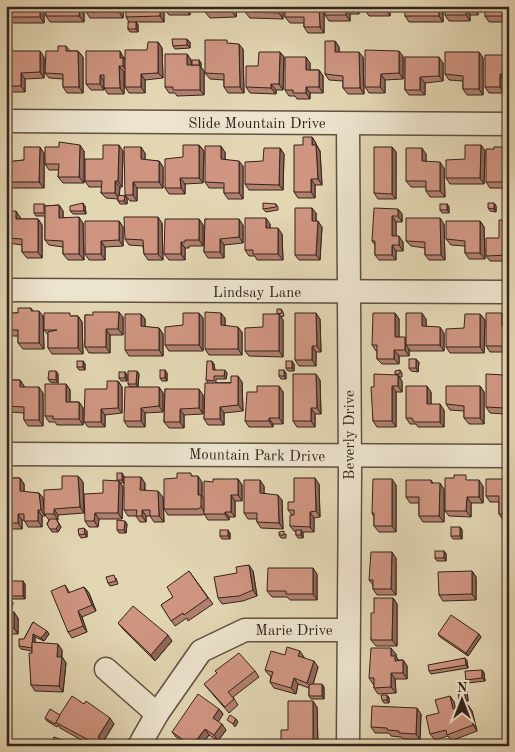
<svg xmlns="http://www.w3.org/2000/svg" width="515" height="752" viewBox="0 0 515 752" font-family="'Old Standard TT',serif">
  <rect width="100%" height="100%" fill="#e3d6b3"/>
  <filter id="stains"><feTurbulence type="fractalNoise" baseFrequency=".004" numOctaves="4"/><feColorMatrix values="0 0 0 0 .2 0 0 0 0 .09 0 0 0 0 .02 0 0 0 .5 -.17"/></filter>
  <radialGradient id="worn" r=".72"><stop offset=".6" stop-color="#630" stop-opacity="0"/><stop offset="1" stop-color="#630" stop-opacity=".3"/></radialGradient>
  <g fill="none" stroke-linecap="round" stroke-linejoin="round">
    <defs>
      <g id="minor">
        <polyline points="6,121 509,124"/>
        <polyline points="348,124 350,473 348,746"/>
        <polyline points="6,290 509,292"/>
        <polyline points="6,454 509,456"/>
        <polyline points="106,669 157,714"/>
        <polyline points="139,746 157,714 201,651 245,630 348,630"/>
      </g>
    </defs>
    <use href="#minor" stroke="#605042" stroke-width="25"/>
    <use href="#minor" stroke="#ede4ce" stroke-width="22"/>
  </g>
  <g fill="#b2806f" stroke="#34231c">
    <polygon points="44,6 44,23 10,23 6,18"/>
    <polygon points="46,6 84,6 84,22 50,22 46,16"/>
    <polygon points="124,6 123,18 90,18 86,12"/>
    <polygon points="164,6 164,22 136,22 138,25 138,32 130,32 128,29 129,22 126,17"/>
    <polygon points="165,6 190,6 190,15 169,15 165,10"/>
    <polygon points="205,6 239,6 237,7 236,17 210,18 205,12"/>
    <polygon points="245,6 283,6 283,19 250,18 245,12"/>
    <polygon points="285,6 324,6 324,33 308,33 304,27 304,23 290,23 285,17"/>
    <polygon points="325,6 359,6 359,14 350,14 350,21 329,21 325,15"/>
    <polygon points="390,6 390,16 369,16 365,10"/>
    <polygon points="443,6 443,22 409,22 405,16"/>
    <polygon points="478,6 478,15 470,15 470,21 449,21 445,15"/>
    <polygon points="509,6 509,22 489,22 485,16"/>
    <polygon points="335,41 339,47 339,52 363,57 364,94 348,94 343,88 343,81 329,80 325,74"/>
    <polygon points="158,42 162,48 163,78 145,80 145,93 129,93 125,87 125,72 124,72 124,94 108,94 104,88 104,90 91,90 86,84 124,57 125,61 147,50"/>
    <polygon points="190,42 190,48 175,49 173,46"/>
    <polygon points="230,43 243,49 244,93 228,93 224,87 224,80 210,79 205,73"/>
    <polygon points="66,46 70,51 78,51 83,57 83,93 67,93 63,87 63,79 49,78 45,73 58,51"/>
    <polygon points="6,51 44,57 44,78 25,79 25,92 10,92 6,88"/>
    <polygon points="280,52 284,57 283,90 276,90 276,94 250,93 246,87 258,66"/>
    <polygon points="479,52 483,58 483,95 467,95 463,89 463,81 449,80 445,74"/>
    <polygon points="187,54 191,60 191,65 199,60 201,63 201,67 204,71 204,95 177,96 175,93 169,93 165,87"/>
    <polygon points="509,55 509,80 504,80 504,93 489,93 485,87"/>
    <polygon points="403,56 403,79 385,80 385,93 369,93 365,87"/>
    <polygon points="405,57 443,63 443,81 425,83 425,95 409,95 405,90"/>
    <polygon points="310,63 310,70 319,70 323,76 323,93 310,93 310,99 297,99 295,96 289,96 285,90"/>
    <polygon points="312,137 320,151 322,185 315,185 315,198 298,198 294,192 303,145"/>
    <polygon points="199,145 204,151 203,183 185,184 185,194 169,194 165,188 183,157"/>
    <polygon points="481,145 485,151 484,184 450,184 446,178 465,159"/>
    <polygon points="59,147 84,151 84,183 63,183 58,177 59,170 49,170 45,164"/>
    <polygon points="392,147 396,152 396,199 378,199 374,193"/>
    <polygon points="509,147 509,188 490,188 486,182 494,149"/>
    <polygon points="280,148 284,154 283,190 249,190 245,184"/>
    <polygon points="123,151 122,187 120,187 119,196 125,196 127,199 127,204 120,204 118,201 118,199 106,198 101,193 102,187 89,187 85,181 103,159"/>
    <polygon points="225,152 225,159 243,166 243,199 228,199 224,193 224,188 209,188 205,182"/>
    <polygon points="44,153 44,188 10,188 6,183 6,162 24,160"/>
    <polygon points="145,153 145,160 159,161 163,167 163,188 137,188 137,201 130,201 125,195"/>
    <polygon points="426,154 426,161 444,168 445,197 430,197 426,191 426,187 411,187 406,181"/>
    <polygon points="494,203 496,206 496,212 490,211 488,208"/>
    <polygon points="44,204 45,206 59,205 63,211 63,217 83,223 84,260 68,260 63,254 63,247 49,245 45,240 45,216 36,216 34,213"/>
    <polygon points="276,204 278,207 278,210 266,212 263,209"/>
    <polygon points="447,204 449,207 449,213 442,213 440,210"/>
    <polygon points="85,206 86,214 73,214 70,211"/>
    <polygon points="398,209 402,214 402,222 396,222 396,236 403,242 403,251 396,251 396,260 379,260 375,255 375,245 372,241"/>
    <polygon points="6,211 20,217 20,219 38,219 42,225 42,258 27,258 22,252 22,245 8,243 6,240"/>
    <polygon points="316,213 316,221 322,227 320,260 299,260 295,255"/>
    <polygon points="199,219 203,225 203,246 189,246 189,248 185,248 185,260 169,260 164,254"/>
    <polygon points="205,219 243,225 243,243 224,245 224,258 208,258 204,252"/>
    <polygon points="509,220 509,261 490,261 486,256 499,238"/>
    <polygon points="119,221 123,227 123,246 105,247 105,260 89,260 85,254"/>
    <polygon points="480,221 484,227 485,259 469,259 465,253 465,246 451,245 446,239"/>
    <polygon points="162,223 163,260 148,260 144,254 143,246 129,245 125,239"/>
    <polygon points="270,224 270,228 282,234 283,260 257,260 255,256 249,256 245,250"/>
    <polygon points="444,224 445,260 429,260 425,255 425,248 411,246 406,241"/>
    <polygon points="31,308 33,311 43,316 44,349 23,349 18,343 18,336 10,336 6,332 6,313 18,313"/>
    <polygon points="281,309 283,312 284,316 281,317 283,320 283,357 249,356 245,351 263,327 277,314"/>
    <polygon points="199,313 203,318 203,351 169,351 165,345 183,325"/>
    <polygon points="395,313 399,319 399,337 406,339 426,319 426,326 444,333 444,351 410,351 409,349 409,356 399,356 399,364 382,364 377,359 377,351 376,351 372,345"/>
    <polygon points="141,314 145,319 145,327 159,328 163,334 163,356 129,356 125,350"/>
    <polygon points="480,314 485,320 484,353 450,353 446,347 464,328"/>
    <polygon points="85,315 123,317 123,335 110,335 110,353 89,353 85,347"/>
    <polygon points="72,316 78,316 82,322 83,354 52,354 48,348 48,335 44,330"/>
    <polygon points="225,318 225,325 242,332 242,355 209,355 205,349"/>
    <polygon points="320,319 321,352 316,352 316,366 299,366 295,360"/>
    <polygon points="506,319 506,326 509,327 509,352 490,352 486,346"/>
    <polygon points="83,361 85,364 85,370 79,370 77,367"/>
    <polygon points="419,362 418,372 411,371 409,368"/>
    <polygon points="214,364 215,370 227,373 226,379 216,379 216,383 242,382 243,411 224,413 224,425 208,425 204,419 208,383 206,380"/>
    <polygon points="294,364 294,371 288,371 286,368"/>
    <polygon points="400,370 402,373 402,377 399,377 402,381 402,392 396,392 396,427 377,427 373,421 374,387 396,375 395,374"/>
    <polygon points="137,371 139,374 138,387 130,387 128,384"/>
    <polygon points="125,372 127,375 127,381 121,381 119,378"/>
    <polygon points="167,373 167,381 162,381 160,378"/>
    <polygon points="286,373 286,379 281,379 279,376"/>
    <polygon points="58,374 58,383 50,382 48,379"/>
    <polygon points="505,375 509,379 509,427 504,421 504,414 490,413 486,407"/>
    <polygon points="6,380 20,380 24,386 24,387 43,393 43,426 28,426 24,420 24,413 9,412 6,407"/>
    <polygon points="320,380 321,414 315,414 315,427 297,427 293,421"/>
    <polygon points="118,381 122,387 122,413 105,415 105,427 88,427 84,422 107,389"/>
    <polygon points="66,384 70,390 70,402 79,402 83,408 83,425 57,425 55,422 49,422 45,416"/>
    <polygon points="279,386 283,392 283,424 273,424 273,427 249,427 245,421"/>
    <polygon points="480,386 484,392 484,424 469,424 464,418 464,411 450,410 446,404"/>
    <polygon points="159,387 163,393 163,412 145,413 145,427 128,427 124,421"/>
    <polygon points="165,389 203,395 203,414 184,415 184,428 169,428 164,422"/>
    <polygon points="431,392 431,404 444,410 444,427 418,427 416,424 410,424 406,418"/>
    <polygon points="78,476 83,482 84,513 58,515 57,520 61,527 58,532 52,532 47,524 49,520 45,515 45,516 42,516 42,527 28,527 24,520 22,520 22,529 9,529 6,525 6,478 20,478 24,484 24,492 39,493 43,498 44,510 62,489"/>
    <polygon points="124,476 124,483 120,483 123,487 122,519 99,519 98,527 89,527 85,521 103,493 117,481"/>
    <polygon points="193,476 202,482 202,496 204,499 213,482 238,479 242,485 242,501 235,501 235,517 229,517 229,520 208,520 204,514 202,515 168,515 164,509 177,478"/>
    <polygon points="509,479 509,520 503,520 499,514 499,502 490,502 486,496"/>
    <polygon points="431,480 433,483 444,489 444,522 423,522 419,516 419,503 410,503 406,497"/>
    <polygon points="470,480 483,486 483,503 471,503 471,517 449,516 445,511"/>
    <polygon points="145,483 145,490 163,497 164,522 154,522 150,516 146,516 146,522 140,522 136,516 128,516 124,510"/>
    <polygon points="319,484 320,517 314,518 314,532 303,532 303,538 298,538 296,535 296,532 294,531 290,526 292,515 288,510 294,502"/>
    <polygon points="396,485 396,532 379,532 374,526 374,517 372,513"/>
    <polygon points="264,486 264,493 282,500 283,529 261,528 257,522 257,519 248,519 244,513"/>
    <polygon points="127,524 126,533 119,533 117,530"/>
    <polygon points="460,527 462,530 462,539 453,539 451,536"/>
    <polygon points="84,528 87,531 87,537 81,538 79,535"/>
    <polygon points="230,533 230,539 222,539 220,536"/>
    <polygon points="286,534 286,538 281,538 279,535"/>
    <polygon points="444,551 446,554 446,561 437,561 435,558"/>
    <polygon points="396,558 396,595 377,595 373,589 373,585 369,580"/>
    <polygon points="189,571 213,604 188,621 187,618 175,626 161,605 173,597"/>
    <polygon points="253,571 257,596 243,601 222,604 218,598"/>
    <polygon points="472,571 476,577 476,600 443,601 439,595"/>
    <polygon points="317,574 317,600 290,600 287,597 272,597 267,591"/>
    <polygon points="116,578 118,584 110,586 108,583"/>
    <polygon points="25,584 25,599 12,599 10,596"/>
    <polygon points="65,585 70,593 84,587 89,593 96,611 82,617 87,632 72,638 68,632"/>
    <polygon points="6,597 9,597 13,603 11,612 18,618 18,634 10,634 10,644 7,644 8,646 8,649 6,649"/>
    <polygon points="393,598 397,604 397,646 376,646 371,640 374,613"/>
    <polygon points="33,622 49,634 44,641 35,637 35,642 62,650 62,657 66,663 63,692 35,691 31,685 32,651 21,649 19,646 24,639"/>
    <polygon points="118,623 172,641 155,661 123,629"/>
    <polygon points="438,634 481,637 468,656 440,637"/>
    <polygon points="396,654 396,656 398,660 403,660 407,666 407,679 395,679 396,693 378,694 374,688 374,684 373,684 369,678"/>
    <polygon points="285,655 304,657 304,658 318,667 313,684 324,687 324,699 311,699 309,696 309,688 298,684 296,694 274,688 270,682 271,676 269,675 265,670"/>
    <polygon points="465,658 467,661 468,668 431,674 429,671"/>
    <polygon points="482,670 484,673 485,681 468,683 466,680"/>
    <polygon points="255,671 259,677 233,697 238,705 229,713 209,690 204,684"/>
    <polygon points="465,688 467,691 468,701 461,702 459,699"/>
    <polygon points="387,695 389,698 389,703 384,703 382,700"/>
    <polygon points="450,696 454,702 455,708 468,705 472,711 477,731 451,741 448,736 435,740 430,734 439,713"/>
    <polygon points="6,700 10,706 10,737 6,738"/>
    <polygon points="317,707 318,746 281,746 281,745 288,730"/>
    <polygon points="219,709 223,714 218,722 226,730 218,741 209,735 201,746 188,746 176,737 172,732"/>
    <polygon points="421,714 420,740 403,739 401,737 391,736 389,733 375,733 371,727"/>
    <polygon points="60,715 114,724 103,742 104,744 103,746 92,746 60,728 58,725 57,727 47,721 45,718"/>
  </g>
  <g fill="#91685a" stroke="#34231c">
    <polygon points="40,6 44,6 44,23 40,17"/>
    <polygon points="80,6 84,6 84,22 79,16"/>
    <polygon points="119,6 124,6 123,18 119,12"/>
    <polygon points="160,6 164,6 164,22 160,16"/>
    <polygon points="186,6 190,6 190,15 186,10"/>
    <polygon points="232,6 237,7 236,17 232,12"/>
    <polygon points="279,6 283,6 283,19 279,13"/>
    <polygon points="319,6 324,6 324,33 320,27"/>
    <polygon points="355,6 359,6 359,14 355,8"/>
    <polygon points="386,6 390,6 390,16 386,10"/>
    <polygon points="439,6 443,6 443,22 439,16"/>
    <polygon points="474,6 478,6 478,15 474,9"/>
    <polygon points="346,8 350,14 350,21 346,15"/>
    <polygon points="466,9 470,15 470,21 466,15"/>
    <polygon points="136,22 138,25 138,32 136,29"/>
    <polygon points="187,39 190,42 190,48 187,45"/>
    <polygon points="335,41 339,47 339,57 335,52"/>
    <polygon points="158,42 162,48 163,78 158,73"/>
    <polygon points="239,44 243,49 244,93 240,87"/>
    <polygon points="40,51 44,57 44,78 40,72"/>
    <polygon points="78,51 83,57 83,93 79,87"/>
    <polygon points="120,51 127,64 127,72 123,66 120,58"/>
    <polygon points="399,51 403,56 403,79 399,73"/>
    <polygon points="280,52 284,57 283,90 279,84"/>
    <polygon points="359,52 363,57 364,94 360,88"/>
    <polygon points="479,52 483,58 483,95 479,89"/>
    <polygon points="187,54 191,60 191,71 187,65"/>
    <polygon points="306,57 310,63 310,76 306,70"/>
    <polygon points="439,57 443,63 443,81 439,76"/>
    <polygon points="199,60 201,63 201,67 204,71 204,95 200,90"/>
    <polygon points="119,66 124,72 124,94 120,88"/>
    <polygon points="319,70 323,76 323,93 319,87"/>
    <polygon points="21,73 25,79 25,92 21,86"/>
    <polygon points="141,74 145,80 145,93 141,87"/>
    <polygon points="381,74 385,80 385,93 380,87"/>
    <polygon points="500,74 504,80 504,93 500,87"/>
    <polygon points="100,75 104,81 104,90 100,84"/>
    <polygon points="420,77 425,83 425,95 420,90"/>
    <polygon points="271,84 276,90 276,94 271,88"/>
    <polygon points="306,87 310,93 310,99 306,93"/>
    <polygon points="312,137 316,143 316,151 312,145"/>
    <polygon points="80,145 84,151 84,183 79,177"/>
    <polygon points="119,145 123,151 122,187 118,181"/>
    <polygon points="199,145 204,151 203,183 199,178"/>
    <polygon points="316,145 320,151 322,185 318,179"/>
    <polygon points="481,145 485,151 484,184 480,178"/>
    <polygon points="221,146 225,152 225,165 221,159"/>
    <polygon points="40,147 44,153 44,188 39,182"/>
    <polygon points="141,147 145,153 145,165 141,159"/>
    <polygon points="392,147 396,152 396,199 392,194"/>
    <polygon points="280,148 284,154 283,190 279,185"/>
    <polygon points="422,148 426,154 426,167 422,161"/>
    <polygon points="159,161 163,167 163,188 159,182"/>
    <polygon points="239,161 243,166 243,199 239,193"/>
    <polygon points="440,162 444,168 445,197 440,191"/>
    <polygon points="507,163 509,166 509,184 507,182"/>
    <polygon points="180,178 185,184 185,194 181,188"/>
    <polygon points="311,179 315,185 315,198 311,192"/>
    <polygon points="115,181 120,187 119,199 115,193"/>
    <polygon points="133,182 137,188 137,201 133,195"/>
    <polygon points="125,196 127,199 127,204 124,201"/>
    <polygon points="83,203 85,206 86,214 84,211"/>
    <polygon points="494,203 496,206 496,212 494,209"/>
    <polygon points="447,204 449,207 449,213 447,210"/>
    <polygon points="59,205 63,211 63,223 59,218"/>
    <polygon points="312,208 316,213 316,227 312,221"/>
    <polygon points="398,209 402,214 402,222 398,216"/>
    <polygon points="16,211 20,217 21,225 16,219"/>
    <polygon points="392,216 396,222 396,242 392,236"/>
    <polygon points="79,217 83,223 84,260 79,254"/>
    <polygon points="158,217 162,223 163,260 158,254"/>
    <polygon points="266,218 270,224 270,234 266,228"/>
    <polygon points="440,218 444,224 445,260 441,255"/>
    <polygon points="38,219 42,225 42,258 38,252"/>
    <polygon points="199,219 203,225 203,246 199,240"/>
    <polygon points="239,219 243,225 243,243 239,237"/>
    <polygon points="119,221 123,227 123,246 119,240"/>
    <polygon points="318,221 322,227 320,260 316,255"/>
    <polygon points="480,221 484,227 485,259 480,253"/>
    <polygon points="278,228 282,234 283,260 278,254"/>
    <polygon points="399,236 403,242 403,251 399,245"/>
    <polygon points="220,239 224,245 224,258 220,252"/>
    <polygon points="101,241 105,247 105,260 101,254"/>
    <polygon points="181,242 185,248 185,260 181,254"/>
    <polygon points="392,245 396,251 396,260 392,255"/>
    <polygon points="39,311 43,316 44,349 39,343"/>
    <polygon points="119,312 123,317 123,335 118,329"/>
    <polygon points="199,313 203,318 203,351 199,345"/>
    <polygon points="221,313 225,318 225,331 221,325"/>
    <polygon points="316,313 320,319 321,352 317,346"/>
    <polygon points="395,313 399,319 399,343 395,337"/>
    <polygon points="422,313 426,319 426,332 422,326"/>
    <polygon points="502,313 506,319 506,332 502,326"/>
    <polygon points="141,314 145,319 145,332 141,326"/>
    <polygon points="279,314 283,320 283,357 279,351"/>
    <polygon points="480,314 485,320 484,353 480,347"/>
    <polygon points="78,316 82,322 83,354 78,348"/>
    <polygon points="238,327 242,332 242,355 238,349"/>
    <polygon points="440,327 444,333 444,351 440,345"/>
    <polygon points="159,328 163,334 163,356 159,350"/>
    <polygon points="106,329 110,335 110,353 106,347"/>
    <polygon points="405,337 409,343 406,345 409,349 409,356 405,350"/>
    <polygon points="312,346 316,352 316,366 312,360"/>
    <polygon points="394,350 399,356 399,364 394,359"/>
    <polygon points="416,359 419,362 418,372 416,368"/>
    <polygon points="83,361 85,364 85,370 83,367"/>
    <polygon points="212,361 214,364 215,373 213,370"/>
    <polygon points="292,361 294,364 294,371 292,368"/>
    <polygon points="165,370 167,373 167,381 165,378"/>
    <polygon points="225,370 227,373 226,379 224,376"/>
    <polygon points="284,370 286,373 286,379 284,376"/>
    <polygon points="56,371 58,374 58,383 56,380"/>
    <polygon points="137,371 139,374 138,387 136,384"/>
    <polygon points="125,372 127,375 127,381 125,378"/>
    <polygon points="316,374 320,380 321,414 317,408"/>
    <polygon points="398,375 402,381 402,392 398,386"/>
    <polygon points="505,375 509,379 509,389 505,384"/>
    <polygon points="238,376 242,382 243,411 238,405"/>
    <polygon points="20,380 24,386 24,393 20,387"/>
    <polygon points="118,381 122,387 122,413 118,408"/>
    <polygon points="66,384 70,390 70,408 66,402"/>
    <polygon points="279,386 283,392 283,424 279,418"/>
    <polygon points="392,386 396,392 396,427 392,421"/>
    <polygon points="427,386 431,392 431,410 427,404"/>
    <polygon points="480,386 484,392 484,424 480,418"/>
    <polygon points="39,387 43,393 43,426 39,420"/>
    <polygon points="159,387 163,393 163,412 159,406"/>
    <polygon points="199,389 203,395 203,414 199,408"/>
    <polygon points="79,402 83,408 83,425 79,419"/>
    <polygon points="440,404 444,410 444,427 440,422"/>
    <polygon points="220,407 224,413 224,425 220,419"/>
    <polygon points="141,408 145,413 145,427 141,421"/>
    <polygon points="311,408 315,414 315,427 311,421"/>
    <polygon points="101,409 105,415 105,427 101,422"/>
    <polygon points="180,409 184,415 184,428 180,422"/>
    <polygon points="269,418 273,424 273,427 269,421"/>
    <polygon points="122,473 124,476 124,483 122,480"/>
    <polygon points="78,476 83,482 84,513 80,507"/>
    <polygon points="198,476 202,482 202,496 206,501 205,513 201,507 198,495"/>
    <polygon points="141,477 145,483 144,496 140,490"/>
    <polygon points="20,478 24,484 24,497 20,491"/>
    <polygon points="315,478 319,484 320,517 316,511"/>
    <polygon points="238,479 242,485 242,501 238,495"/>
    <polygon points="392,479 396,485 396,532 392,526"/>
    <polygon points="260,480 264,486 264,499 260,493"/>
    <polygon points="479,480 483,486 483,503 479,497"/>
    <polygon points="119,481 123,487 122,519 118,513"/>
    <polygon points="440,483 444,489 444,522 439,516"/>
    <polygon points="158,491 163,497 164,522 159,516"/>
    <polygon points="39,493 43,498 45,516 41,510"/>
    <polygon points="231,495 235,501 235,517 231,512"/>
    <polygon points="278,495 282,500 283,529 279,523"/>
    <polygon points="467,497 471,503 471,517 466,511"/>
    <polygon points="54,509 58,515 58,520 54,514"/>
    <polygon points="38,510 42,516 42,527 38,521"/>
    <polygon points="142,510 146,516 146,522 142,516"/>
    <polygon points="225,512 229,517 229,520 225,514"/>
    <polygon points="310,512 314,518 314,532 310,527"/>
    <polygon points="95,513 99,519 98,527 94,521"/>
    <polygon points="18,514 22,520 22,529 18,523"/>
    <polygon points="56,519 61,527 58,532 56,529"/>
    <polygon points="125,521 127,524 126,533 124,530"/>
    <polygon points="460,527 462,530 462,539 460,536"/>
    <polygon points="84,528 87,531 87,537 85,534"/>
    <polygon points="228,530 230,533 230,539 228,536"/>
    <polygon points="301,530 303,533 303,538 301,535"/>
    <polygon points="444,551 446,554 446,561 444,558"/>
    <polygon points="392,552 396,558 396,595 391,589"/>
    <polygon points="249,565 253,571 257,596 253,590"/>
    <polygon points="313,568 317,574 317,600 313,594"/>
    <polygon points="472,571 476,577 476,600 472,594"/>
    <polygon points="23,581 25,584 25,599 23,596"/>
    <polygon points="84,587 89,593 96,611 92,605"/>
    <polygon points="9,597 13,603 10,618 6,613"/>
    <polygon points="393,598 397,604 397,646 392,640"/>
    <polygon points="78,611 82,617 87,632 83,626"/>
    <polygon points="14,612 18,618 18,634 14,628"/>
    <polygon points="6,629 10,634 10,644 6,639"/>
    <polygon points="47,631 49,634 44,641 41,638"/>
    <polygon points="33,634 35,637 34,651 32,648"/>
    <polygon points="479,634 481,637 468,656 466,653"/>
    <polygon points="168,635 172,641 155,661 151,655"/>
    <polygon points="58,644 62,650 61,663 62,657 66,663 63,692 59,686 57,657"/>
    <polygon points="391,648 396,654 396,656 399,662 399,666 391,656"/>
    <polygon points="300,651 304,657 302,662 298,656"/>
    <polygon points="465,658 467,661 468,668 466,665"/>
    <polygon points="403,660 407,666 407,679 403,673"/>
    <polygon points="314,661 318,667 312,688 307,683"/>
    <polygon points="482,670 484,673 485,681 482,678"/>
    <polygon points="391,673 395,679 396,693 391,687"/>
    <polygon points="294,678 298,684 296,694 291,688"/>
    <polygon points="322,684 324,687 324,699 322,696"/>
    <polygon points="465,688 467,691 468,701 465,698"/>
    <polygon points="387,695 389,698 389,703 387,700"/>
    <polygon points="450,696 454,702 457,714 453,709"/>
    <polygon points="6,700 10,706 10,737 6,732"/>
    <polygon points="313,701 317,707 318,746 314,746 313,745"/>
    <polygon points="468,705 472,711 477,731 473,725"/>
    <polygon points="417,708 421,714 420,740 416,734"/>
    <polygon points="219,709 223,714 217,724 213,718"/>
    <polygon points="110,718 114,724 103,742 104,744 103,746 97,746 96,744 98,737"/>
    <polygon points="236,719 238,722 235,727 233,724"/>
    <polygon points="222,724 226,730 218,741 214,735"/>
    <polygon points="205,729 209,735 201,746 193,746"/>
  </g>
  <g fill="#cf9581" stroke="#34231c">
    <rect x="6" y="6" width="34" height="11"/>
    <polygon points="46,6 80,6 79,16 46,16"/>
    <rect x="86" y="6" width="33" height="6"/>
    <polygon points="126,6 160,6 160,16 126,17"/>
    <rect x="165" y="6" width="21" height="4"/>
    <rect x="205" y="6" width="27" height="6"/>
    <polygon points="245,6 279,6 279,13 245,12"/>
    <polygon points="285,6 319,6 320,27 304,27 304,17 285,17"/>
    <polygon points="325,6 355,6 355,8 346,8 346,15 325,15"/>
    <rect x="365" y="6" width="21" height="4"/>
    <rect x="405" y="6" width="34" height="10"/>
    <polygon points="445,6 474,6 474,9 466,9 466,15 445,15"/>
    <rect x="485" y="6" width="24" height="10"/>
    <rect x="128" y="22" width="8" height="7"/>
    <polygon points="172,39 187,39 187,45 173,46"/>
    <polygon points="205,40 227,40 227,43 239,44 240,87 224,87 224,74 205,73"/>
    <polygon points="325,41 335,41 335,52 359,52 360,88 343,88 343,76 325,74"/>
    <polygon points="148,42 158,42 158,73 141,74 141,87 125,87 125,50 147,50"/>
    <polygon points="58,46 66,46 66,51 78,51 79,87 63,87 63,74 45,73 46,51 58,51"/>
    <polygon points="365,50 399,51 399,73 381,74 380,87 365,87"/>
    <polygon points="6,51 40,51 40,72 21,73 21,86 6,86"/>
    <polygon points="86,51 120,51 120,58 123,58 123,66 119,66 120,88 104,88 104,75 100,75 100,84 86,84"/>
    <polygon points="259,52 280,52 279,84 271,84 271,88 246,87 246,66 258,66"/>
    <polygon points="445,52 479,52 479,89 463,89 463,76 445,74"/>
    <polygon points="165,54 187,54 187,65 200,65 200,90 173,90 173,87 165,87"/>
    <polygon points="485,55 509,55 509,74 500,74 500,87 485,87"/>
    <polygon points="285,57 306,57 306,70 319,70 319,87 306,87 306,93 293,93 293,90 285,90"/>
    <polygon points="405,57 439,57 439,76 420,77 420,90 405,90"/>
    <rect x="192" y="60" width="7" height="5"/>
    <polygon points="303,137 312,137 312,145 316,145 318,179 311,179 311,192 294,192 294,145 303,145"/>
    <polygon points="59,142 80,145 79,177 58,177 59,164 45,164 45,147 59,147"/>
    <polygon points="103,145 119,145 118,181 115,181 115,193 101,193 102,181 85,181 85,159 103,159"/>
    <polygon points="183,145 199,145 199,178 180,178 181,188 165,188 165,159 183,157"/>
    <polygon points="465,145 481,145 480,178 446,178 446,160 465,159"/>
    <polygon points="205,146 221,146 221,159 239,161 239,193 224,193 224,183 205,182"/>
    <polygon points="24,147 40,147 39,182 6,182 6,162 24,160"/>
    <polygon points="124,147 141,147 141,159 159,161 159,182 133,182 133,195 125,195"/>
    <polygon points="374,147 392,147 392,194 374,193"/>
    <polygon points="494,147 509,147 509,163 507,163 507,182 486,182 486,149 494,149"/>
    <polygon points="264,148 280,148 279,185 245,184 245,162 263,161"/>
    <polygon points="406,148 422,148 422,161 440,162 440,191 426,191 426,181 406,181"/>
    <polygon points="118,195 125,196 124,201 118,201"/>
    <polygon points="83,203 84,211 70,211 70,206"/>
    <polygon points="263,203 276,204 276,207 263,209"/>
    <polygon points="488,203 494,203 494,209 488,208"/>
    <rect x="34" y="204" width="10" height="9"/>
    <rect x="440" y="204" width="7" height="6"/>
    <polygon points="59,205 59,218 79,217 79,254 63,254 63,241 45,240 45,206"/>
    <polygon points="295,208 312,208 312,221 318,221 316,255 295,255"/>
    <polygon points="374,208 398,209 398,216 392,216 392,236 399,236 399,245 392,245 392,255 375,255 375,241 372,241"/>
    <polygon points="6,211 16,211 16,219 38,219 38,252 22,252 22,239 6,238"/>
    <polygon points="124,217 158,217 158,254 144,254 143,240 125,239"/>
    <polygon points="245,218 266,218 266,228 278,228 278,254 253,254 253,250 245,250"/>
    <polygon points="406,218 440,218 441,255 425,255 425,242 406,241"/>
    <polygon points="165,219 199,219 199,240 185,240 185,242 181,242 181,254 164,254"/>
    <polygon points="205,219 239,219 239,237 220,239 220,252 204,252"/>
    <polygon points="499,220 509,220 509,255 486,256 486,238 499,238"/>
    <polygon points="85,221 119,221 119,240 101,241 101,254 85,254"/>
    <polygon points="446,221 480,221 480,253 465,253 465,241 446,239"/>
    <polygon points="18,308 31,308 31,311 39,311 39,343 18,343 18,330 6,330 6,313 18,313"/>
    <polygon points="277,309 281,309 282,313 277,314"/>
    <polygon points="93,312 119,312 118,329 106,329 106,347 85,347 85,315 93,315"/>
    <polygon points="205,312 221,313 221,325 238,327 238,349 205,349"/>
    <polygon points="44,313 70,313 70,316 78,316 78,348 48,348 48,332 57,330 44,330"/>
    <polygon points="183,313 199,313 199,345 165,345 165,327 183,325"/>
    <polygon points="295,313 316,313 317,346 312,346 312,360 295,360"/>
    <polygon points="373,313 395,313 395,337 405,337 405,350 394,350 394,359 377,359 377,345 372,345"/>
    <polygon points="406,313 422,313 422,326 440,327 440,345 406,345"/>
    <polygon points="486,313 502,313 502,326 509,327 509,346 486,346"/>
    <polygon points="125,314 141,314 141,326 159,328 159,350 125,350"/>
    <polygon points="263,314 279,314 279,351 245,351 245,328 263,327"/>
    <polygon points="465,314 480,314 480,347 446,347 446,329 464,328"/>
    <rect x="409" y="359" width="7" height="9"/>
    <rect x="77" y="361" width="6" height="6"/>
    <polygon points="207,361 212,361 213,370 225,370 224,376 214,376 214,381 206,380"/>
    <rect x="286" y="361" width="6" height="7"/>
    <rect x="160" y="370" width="5" height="8"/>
    <rect x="279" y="370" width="5" height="6"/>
    <polygon points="400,370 400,374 395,374 395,371"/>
    <polygon points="49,371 56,371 56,380 48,379"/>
    <polygon points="128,371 137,371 136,384 128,384"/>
    <rect x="119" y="372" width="6" height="6"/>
    <polygon points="293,374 316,374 317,408 311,408 311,421 293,421"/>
    <polygon points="374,374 398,375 398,386 392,386 392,421 373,421 371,387 374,387"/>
    <polygon points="486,374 505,375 505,384 509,384 509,421 504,421 504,408 486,407"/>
    <polygon points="231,376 238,376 238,405 220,407 220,419 204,419 205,383 231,383"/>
    <polygon points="6,380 20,380 20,387 39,387 39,420 24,420 24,407 6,406"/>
    <polygon points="107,381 118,381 118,408 101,409 101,422 84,422 85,389 107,389"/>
    <polygon points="45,384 66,384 66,402 79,402 79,419 53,419 53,416 45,416"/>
    <polygon points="257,386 279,386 279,418 269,418 269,421 245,421 247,392 257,392"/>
    <polygon points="406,386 427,386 427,404 440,404 440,422 414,422 412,418 406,418"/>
    <polygon points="446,386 480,386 480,418 464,418 464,406 446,404"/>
    <polygon points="125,387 159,387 159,406 141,408 141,421 124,421"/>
    <polygon points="165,389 199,389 199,408 180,409 180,422 164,422"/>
    <rect x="117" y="473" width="5" height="7"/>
    <polygon points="177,473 191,473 191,476 198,476 198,495 201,495 201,507 198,509 164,509 164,479 177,478"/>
    <polygon points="454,475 466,475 466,480 479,480 479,497 467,497 466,511 445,511 445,478 454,478"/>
    <polygon points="62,476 78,476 80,507 54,509 54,514 44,514 44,490 62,489"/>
    <polygon points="124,477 141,477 140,490 158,491 159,516 150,516 150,510 142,510 142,516 136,516 137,510 124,510"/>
    <polygon points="6,478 20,478 20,491 39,493 41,510 38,510 38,521 24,521 24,514 18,514 18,523 6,523"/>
    <polygon points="294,478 315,478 316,511 310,512 310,527 290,526 290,515 294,515 294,510 288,510 288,502 294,502"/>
    <polygon points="213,479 238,479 238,495 231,495 231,512 225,512 225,514 204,514 204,481 213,482"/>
    <polygon points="373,479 392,479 392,526 374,526 374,513 372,513"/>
    <polygon points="486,479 509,479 509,514 499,514 499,496 486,496"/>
    <polygon points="103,480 119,481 118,513 95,513 94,521 85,521 84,494 103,493"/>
    <polygon points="244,480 260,480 260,493 278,495 279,523 257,522 257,513 244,513"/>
    <polygon points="406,480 431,480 431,483 440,483 439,516 419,516 419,497 406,497"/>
    <polygon points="50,519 56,519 59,524 56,529 50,529 47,524"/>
    <polygon points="117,520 125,521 124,530 117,530"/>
    <rect x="451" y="527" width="9" height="9"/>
    <polygon points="84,528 85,534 79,535 78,529"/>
    <rect x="220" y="530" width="8" height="6"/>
    <rect x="296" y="530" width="5" height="5"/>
    <polygon points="284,531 284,535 279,535 279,532"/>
    <rect x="435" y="551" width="9" height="7"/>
    <polygon points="371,552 392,552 391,589 373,589 373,580 369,580"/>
    <polygon points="249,565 253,590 239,596 218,598 214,577 237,573 236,567"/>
    <polygon points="268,568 313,568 313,594 286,594 286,591 267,591"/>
    <polygon points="189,571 208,598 184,615 183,613 171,621 161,605 173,597 167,587"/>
    <polygon points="472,571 472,594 439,595 438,572"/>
    <polygon points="114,575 116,581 108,583 106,577"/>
    <rect x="10" y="581" width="13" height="15"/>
    <polygon points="65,585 68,593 84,587 92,605 78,611 83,626 68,632 51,591"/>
    <polygon points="6,597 9,597 6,610"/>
    <polygon points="374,598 393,598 392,640 371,640 371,613 374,613"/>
    <polygon points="133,606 168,635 151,655 118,623"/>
    <rect x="6" y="612" width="8" height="16"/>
    <polygon points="451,615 479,634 466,653 438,634"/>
    <polygon points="33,622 47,631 41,638 33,634 32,648 19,646 19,639 24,639"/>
    <polygon points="32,642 58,644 57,657 62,657 59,686 31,685 29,653 32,653"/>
    <polygon points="287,647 300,651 298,656 314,661 307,683 294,678 291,688 270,682 273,672 265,670 271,651 285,655"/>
    <polygon points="371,648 391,648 391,656 395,656 395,661 403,660 403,673 391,673 391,687 374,688 374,678 369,678"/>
    <polygon points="239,653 255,671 228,692 234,699 225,707 204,684 217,673 215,671"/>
    <polygon points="465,658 466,665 429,671 428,665"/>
    <polygon points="482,670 482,678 466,680 465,671"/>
    <polygon points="311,684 322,684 322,696 309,696 309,686"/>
    <polygon points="465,688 465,698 459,699 458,689"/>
    <polygon points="198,694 219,709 213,718 222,724 214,735 205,729 192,746 172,732"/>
    <polygon points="381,695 387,695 387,700 382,700"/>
    <polygon points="72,696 84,704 86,701 110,718 98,737 100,738 96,744 55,722"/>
    <polygon points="450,696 453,709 468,705 473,725 447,735 446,730 430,734 426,716 439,713 435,700"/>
    <polygon points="288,701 313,701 313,745 281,745 281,730 288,730"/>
    <polygon points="372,706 417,708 416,734 399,733 399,731 387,730 387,728 371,727"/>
    <polygon points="50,709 60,715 55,724 45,718"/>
    <polygon points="230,715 236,719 233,724 227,720"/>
    <polygon points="54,737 79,746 51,746"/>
    <polygon points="167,741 176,746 164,746"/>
  </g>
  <g text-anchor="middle" stroke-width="4.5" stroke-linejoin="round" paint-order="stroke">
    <g font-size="15" fill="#34231c" stroke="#ede4ce">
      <text x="257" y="128">Slide Mountain Drive</text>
      <text x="257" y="297">Lindsay Lane</text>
      <text transform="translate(349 435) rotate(-90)" y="5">Beverly Drive</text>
      <text transform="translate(257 455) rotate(1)" y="5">Mountain Park Drive</text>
      <text x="294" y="635">Marie Drive</text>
    </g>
  </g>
  <rect width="515" height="752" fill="none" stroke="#e3d6b3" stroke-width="25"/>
  <rect x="8" y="8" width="500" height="737" fill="none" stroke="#34231c" stroke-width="2.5"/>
  <rect x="12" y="12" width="490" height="727" fill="none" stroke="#34231c"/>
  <g transform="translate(462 700)" stroke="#ede4ce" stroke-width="4" paint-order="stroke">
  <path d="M0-4L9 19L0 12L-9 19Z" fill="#34231c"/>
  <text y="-8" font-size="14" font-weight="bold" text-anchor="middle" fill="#34231c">N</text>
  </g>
  <rect width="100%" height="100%" filter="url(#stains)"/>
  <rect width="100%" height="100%" fill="url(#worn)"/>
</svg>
